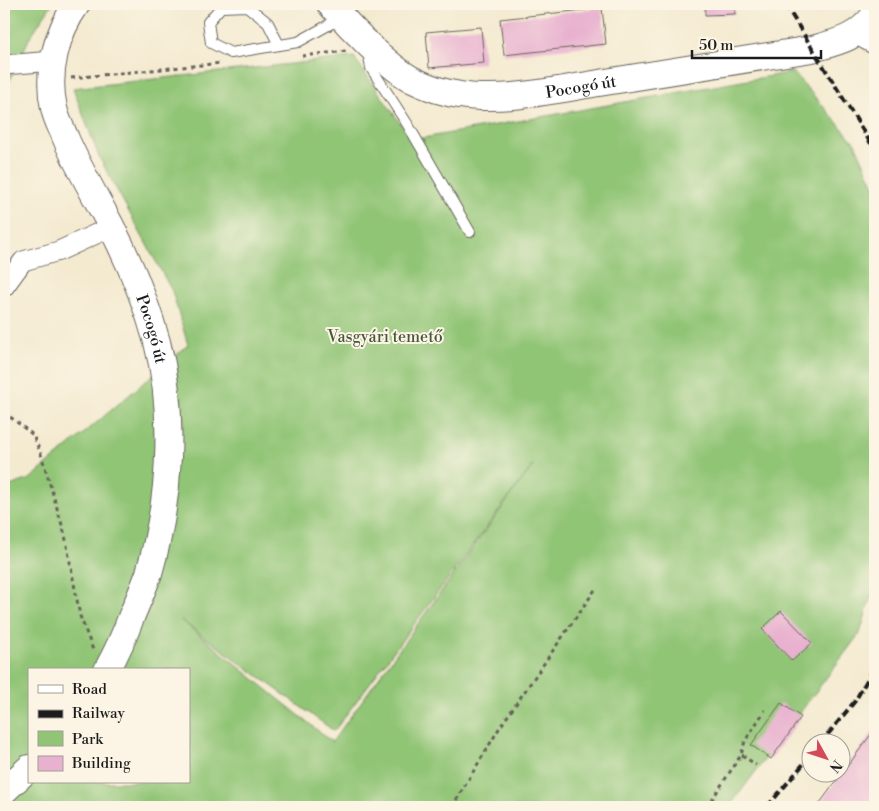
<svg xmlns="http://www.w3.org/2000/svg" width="879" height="811" viewBox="0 0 879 811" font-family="'Libre Bodoni',serif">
  <rect width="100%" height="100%" fill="#fcf5e5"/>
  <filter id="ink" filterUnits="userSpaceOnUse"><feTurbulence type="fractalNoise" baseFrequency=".02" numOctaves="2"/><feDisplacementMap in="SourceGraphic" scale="10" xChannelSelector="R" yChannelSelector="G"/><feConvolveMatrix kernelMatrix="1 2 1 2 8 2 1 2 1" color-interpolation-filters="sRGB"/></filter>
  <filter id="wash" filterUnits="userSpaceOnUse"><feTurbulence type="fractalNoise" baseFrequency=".0096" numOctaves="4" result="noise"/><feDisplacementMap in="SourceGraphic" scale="20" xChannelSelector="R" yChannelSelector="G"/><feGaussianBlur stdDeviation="1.12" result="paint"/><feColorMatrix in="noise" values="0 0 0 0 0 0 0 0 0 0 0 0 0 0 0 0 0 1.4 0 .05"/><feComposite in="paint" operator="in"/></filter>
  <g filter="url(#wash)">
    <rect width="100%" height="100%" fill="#f4ead0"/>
    <g fill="#91c576" stroke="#567049" fill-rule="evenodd">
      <polygon points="4,4 52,4 30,37 8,84 4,84"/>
      <path d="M354,57L412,140L793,72L855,143L875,188V584L860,633L729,807H4V488L30,479L188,345L172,291L99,157L73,88ZM533,465L332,742L181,620L334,731ZM29,670H189V782H29Z"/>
    </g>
    <g id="blocks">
      <g fill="#e8b1cf">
        <polygon points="705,4 735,4 735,14 705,15"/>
        <polygon points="602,8 606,44 504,55 500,19"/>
        <polygon points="481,27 484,63 429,68 426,32"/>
        <polygon points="781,611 812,643 792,661 762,629"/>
        <polygon points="781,703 801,717 771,759 751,745"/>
        <polygon points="875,729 875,807 817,807"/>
      </g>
    </g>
  </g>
  <g filter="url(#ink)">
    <use href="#blocks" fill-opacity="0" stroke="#68645b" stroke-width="1"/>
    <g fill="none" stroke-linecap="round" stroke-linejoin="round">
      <defs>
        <g id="service">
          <polyline points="279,45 268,23 247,6 221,7 208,22 211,43 231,53 298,42 341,18"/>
          <polyline points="368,51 371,68 408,125 470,232"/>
        </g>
        <g id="minor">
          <polyline points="4,65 53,61"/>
          <polyline points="4,287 23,261 59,251 111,227"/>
        </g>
        <polyline id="tertiary" points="858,33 875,42"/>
        <g id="secondary">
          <path id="s1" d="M77,4C56,33 46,73 54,108C56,119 62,129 66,139C79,169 96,197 111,226C130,263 146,302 157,342C176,414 170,501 149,573C144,587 138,601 132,615C125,634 117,652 107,670"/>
          <path id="s2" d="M330,4C349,26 388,67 413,80C427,87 445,93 460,95C502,102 556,90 599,83C670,72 741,61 812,49C838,42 858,38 875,14"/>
          <polyline points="4,791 29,768"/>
        </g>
      </defs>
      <use href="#service" stroke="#68645b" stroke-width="12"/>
      <use href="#minor" stroke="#68645b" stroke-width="21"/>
      <use href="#tertiary" stroke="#68645b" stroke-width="26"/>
      <use href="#secondary" stroke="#68645b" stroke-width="28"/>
      <g stroke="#68645b" stroke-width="3" stroke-dasharray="4 4" stroke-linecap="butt">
        <polyline points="302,56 346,51"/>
        <polyline points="71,78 222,63"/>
        <polyline points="4,412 33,435 41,454 65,535 80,616 93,650"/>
        <polyline points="742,755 756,765"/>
        <polyline points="283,807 300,805 306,807"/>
        <polyline points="452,807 500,727 597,587"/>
        <polyline points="707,807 741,755 745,741 765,710"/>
      </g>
      <use href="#service" stroke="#fff" stroke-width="10"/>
      <use href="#minor" stroke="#fff" stroke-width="19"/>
      <use href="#tertiary" stroke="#fff" stroke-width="24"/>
      <use href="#secondary" stroke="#fff" stroke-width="26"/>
      <g stroke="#1c1c1c" stroke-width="4" stroke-dasharray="8 4" stroke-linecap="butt">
        <polyline points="785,4 875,150"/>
        <polyline points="820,744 855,701 875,666"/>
        <polyline points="767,807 812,754"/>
      </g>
    </g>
  </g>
  <g text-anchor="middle" stroke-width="4" stroke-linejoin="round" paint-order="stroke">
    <g font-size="16" fill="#1c1c1c" stroke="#fcf5e5">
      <text dy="6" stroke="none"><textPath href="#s2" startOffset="284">Pocogó út</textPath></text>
      <text dy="6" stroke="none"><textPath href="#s1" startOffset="352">Pocogó út</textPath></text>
    </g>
    <g font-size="16" fill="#45573c" stroke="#fcf5e5">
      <text x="385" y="342">Vasgyári temető</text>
    </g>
  </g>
  <rect width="879" height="811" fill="none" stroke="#fcf5e5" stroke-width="20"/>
  <rect x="28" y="668" width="162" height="115" fill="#fcf5e5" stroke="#a29e95"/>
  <rect x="38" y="685" width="25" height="8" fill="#ffffff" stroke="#a29e95"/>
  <text x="72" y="694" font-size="15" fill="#1c1c1c">Road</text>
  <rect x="38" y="710" width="25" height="8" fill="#1c1c1c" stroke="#a29e95"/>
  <text x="72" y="718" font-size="15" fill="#1c1c1c">Railway</text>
  <rect x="38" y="731" width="25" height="15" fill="#91c576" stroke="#a29e95"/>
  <text x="72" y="744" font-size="15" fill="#1c1c1c">Park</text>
  <rect x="38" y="756" width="25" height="15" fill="#e8b1cf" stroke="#a29e95"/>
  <text x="72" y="768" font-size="15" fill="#1c1c1c">Building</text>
  <g transform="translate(826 758) rotate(130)"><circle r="24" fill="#fcf5e5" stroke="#a29e95"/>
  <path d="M0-4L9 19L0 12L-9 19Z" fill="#d1495b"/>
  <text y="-8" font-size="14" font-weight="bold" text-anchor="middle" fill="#1c1c1c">N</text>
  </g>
  <path d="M692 50v8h129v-8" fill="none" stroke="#1c1c1c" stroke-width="2.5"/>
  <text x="699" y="50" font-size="15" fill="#1c1c1c" stroke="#fcf5e5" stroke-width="4" paint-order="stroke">50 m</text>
</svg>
